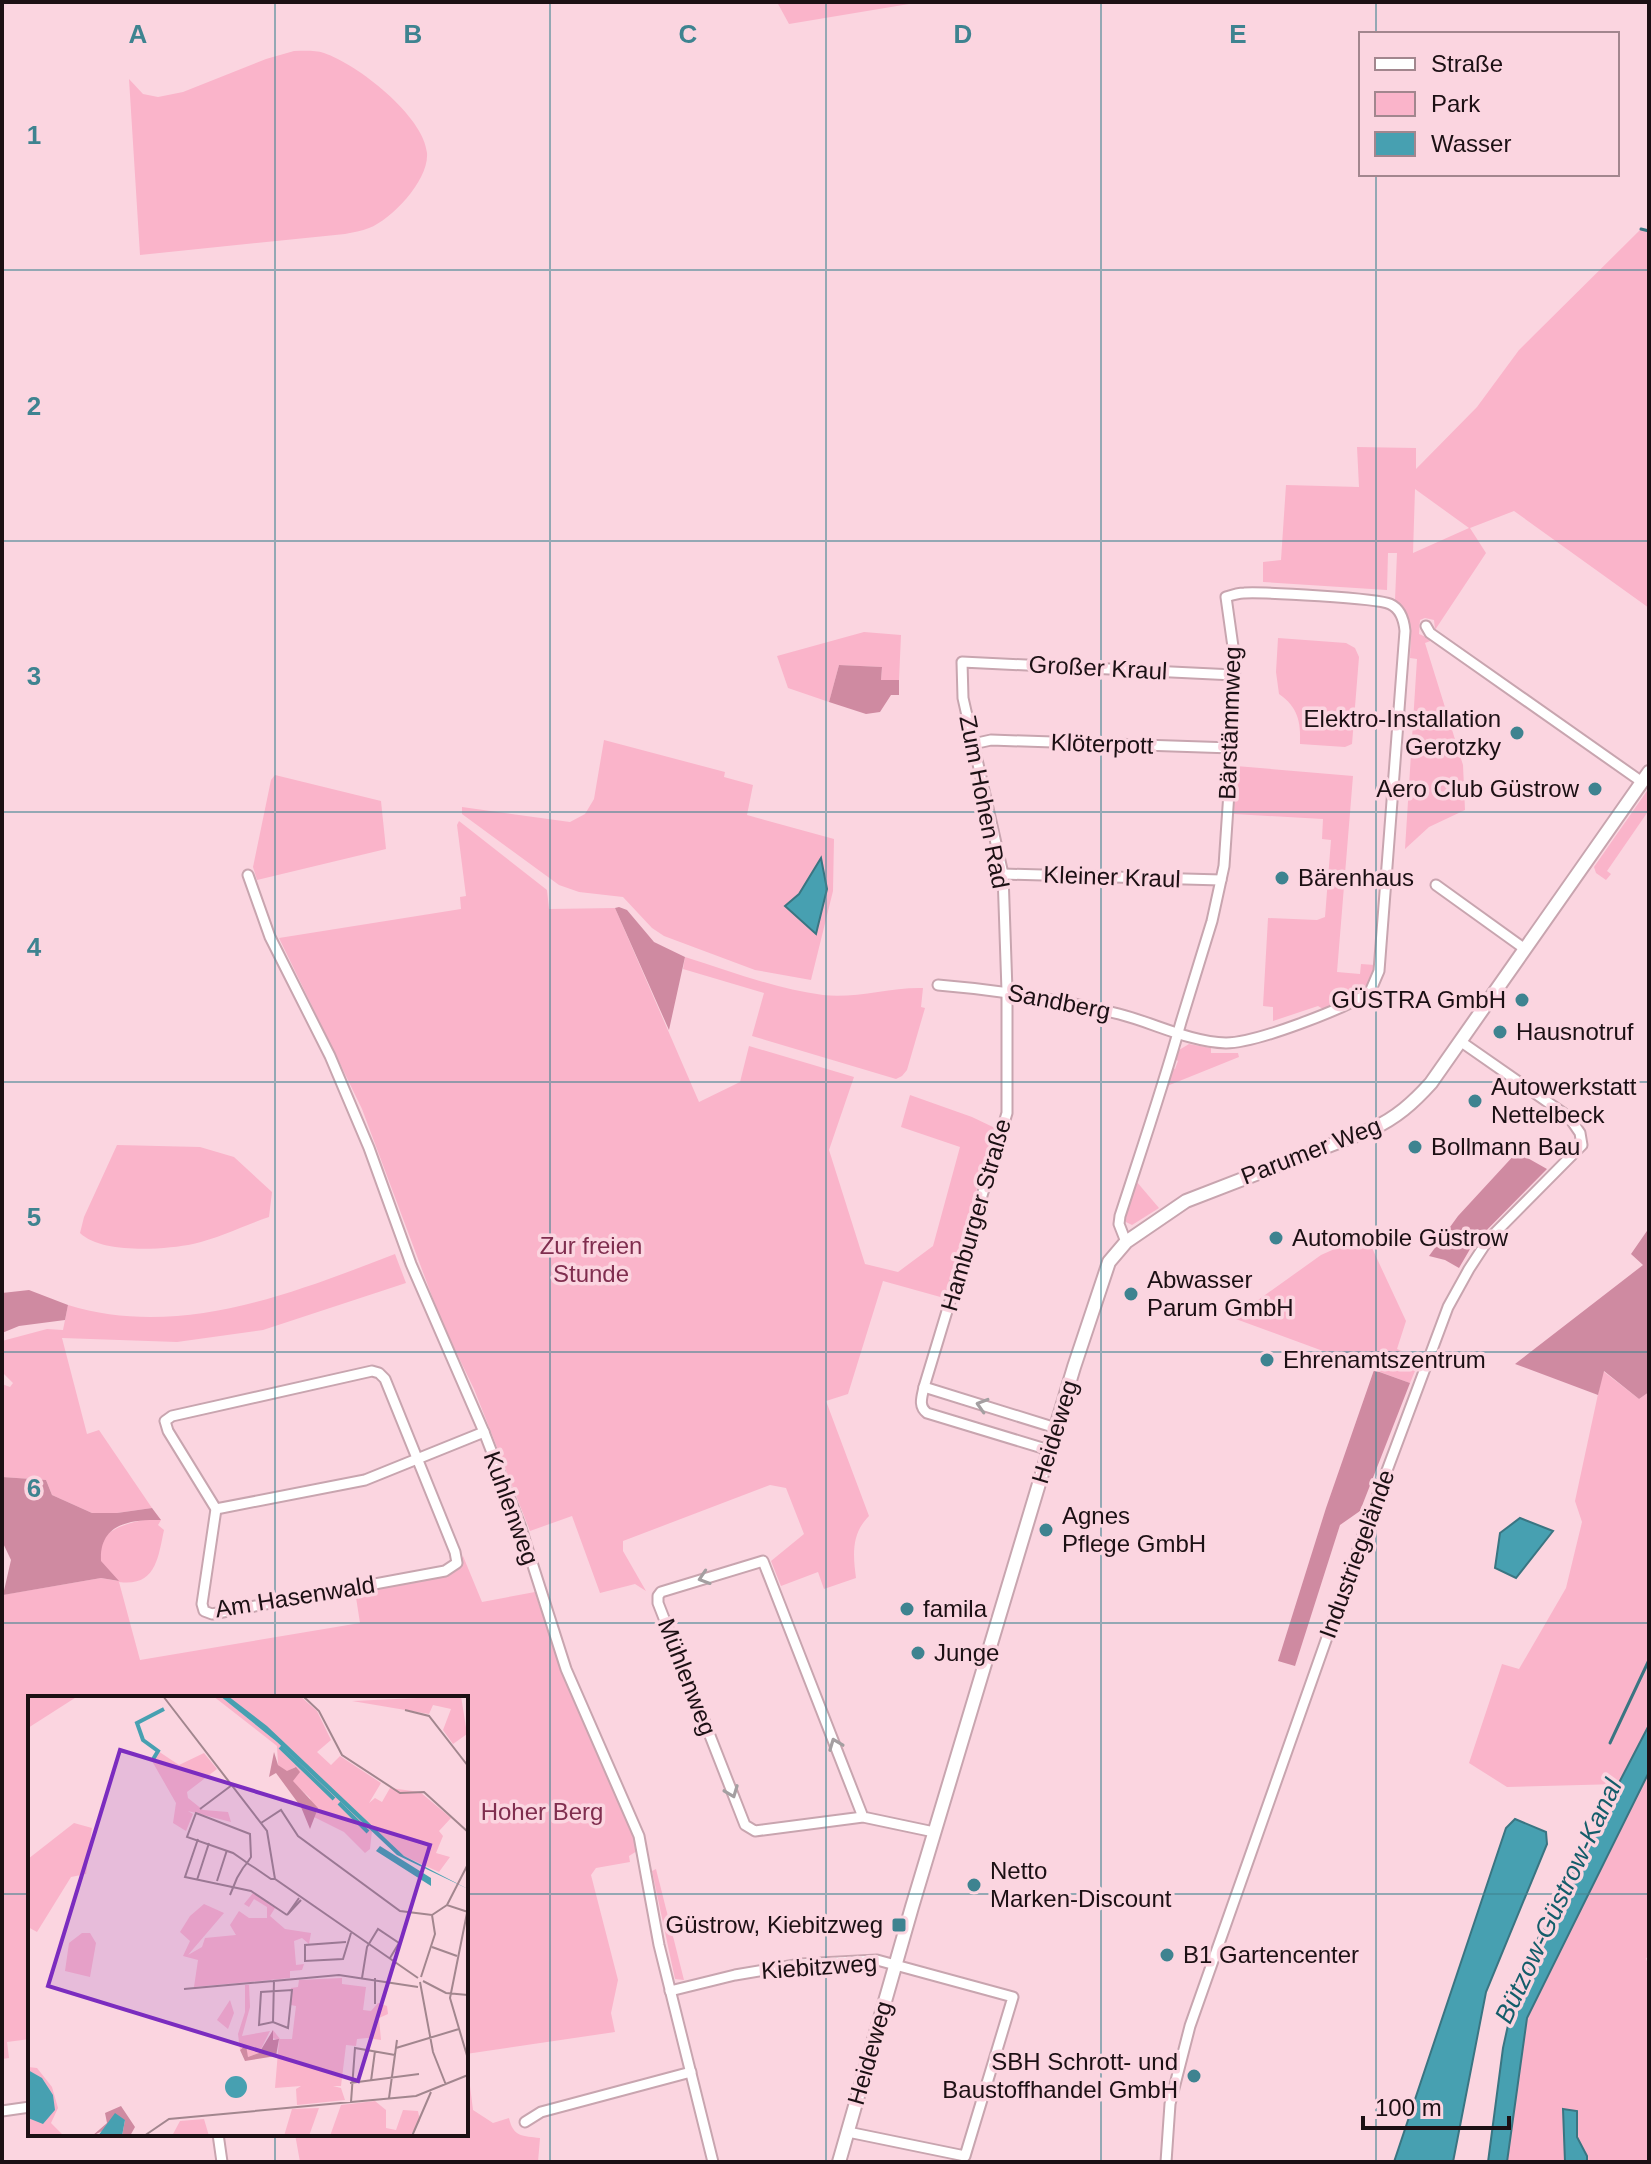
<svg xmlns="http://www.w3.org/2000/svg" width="1651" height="2164" viewBox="0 0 1651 2164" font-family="Arial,sans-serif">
  <rect width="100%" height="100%" fill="#fbd5e0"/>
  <g fill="#fab4ca" fill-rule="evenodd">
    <polygon points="777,2 921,2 789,24"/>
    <path d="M294,51C303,51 315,50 324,53C357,64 424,116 427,153C429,180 392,219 369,228C362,231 353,232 345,234L140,255L129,79L143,94L158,97L183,92L266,59Z"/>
    <path d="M1641,229L1649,231V608L1514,511L1470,528L1486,553L1435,630L1434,620L1425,618L1420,620L1419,634L1433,640L1425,643L1463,765L1465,810L1429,827L1405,849L1417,659L1410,658C1411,634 1414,617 1395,600L1397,553H1388L1387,590L1263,582V562L1281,560L1286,485L1359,487L1357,447L1416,448V469L1477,407L1519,350ZM1415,489L1469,528L1413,553Z"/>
    <polygon points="864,632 901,635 899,680 881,680 882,667 839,665 829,702 788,688 777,656"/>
    <path d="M1278,638L1346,643L1355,648L1359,657L1352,744L1345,747L1300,744C1301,722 1298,707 1279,694L1276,672Z"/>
    <polygon points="604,740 725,772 724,777 753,785 747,815 834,839 833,891 811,980 755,970 664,936 652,928 623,897 579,892 559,885 462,814 462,807 570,822 585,814 594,799"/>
    <path d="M1236,766L1353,776L1337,972L1360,974L1361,964L1375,965C1368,996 1349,998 1323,1009L1318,1006L1273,1021V1007L1263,1006L1268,918L1317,920L1325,917L1331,840L1322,839L1323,819L1234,814Z"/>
    <polygon points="275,775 381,801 386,849 257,880 253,867 271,780"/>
    <polygon points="1649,788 1649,810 1607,871 1611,874 1606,880 1596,873 1594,867"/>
    <path d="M459,821L547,890L549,909L615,908L699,1102L740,1082L749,1046L854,1077L829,1150L865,1264L898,1272L933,1246L960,1147L901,1127L910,1095L972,1117L995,1128L944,1298L883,1281L848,1394L826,1401L869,1516C851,1534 853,1555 856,1578L824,1589L818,1572L781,1586L771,1561L804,1534L786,1488L770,1485L623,1541V1551L646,1591L635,1584L600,1593L572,1516L530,1531L474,1389L442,1323L362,1109L279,938L461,909L460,897L466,896L457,825Z"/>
    <path d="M685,957C730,971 776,989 823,995C855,999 890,987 923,988L921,1007L925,1008L907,1070L902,1076L896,1079L752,1036L764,993L683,969Z"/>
    <polygon points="1189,1044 1211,1048 1211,1053 1238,1053 1239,1057 1167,1086 1173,1068 1175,1069 1178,1061 1175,1059 1179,1050"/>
    <path d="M117,1145L200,1147L234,1157L272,1192L269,1217C245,1225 219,1238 193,1244C164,1250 102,1254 80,1233L84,1217Z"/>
    <polygon points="1136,1181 1159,1208 1132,1225 1126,1222 1125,1215"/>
    <polygon points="1366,1235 1406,1321 1397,1349 1420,1359 1410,1383 1233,1318 1321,1255"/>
    <path d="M395,1254L406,1283L263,1330L177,1342L62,1338L87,1434L99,1430L152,1508L117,1513H92L52,1495L46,1480L2,1477V1384L10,1387L13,1383L2,1372V1341L47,1329L63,1330L68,1305C179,1339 291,1294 395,1254Z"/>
    <polygon points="1603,1371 1639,1399 1649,1392 1649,1725 1619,1784 1507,1787 1469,1763 1502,1664 1519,1669 1566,1588 1582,1522 1575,1501"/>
    <path d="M144,1520H161L158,1525L164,1530C158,1558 156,1587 119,1582L140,1660L360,1623L355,1591L447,1575L456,1571L463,1556L482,1602L535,1592L560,1668L626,1814L637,1851L629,1856L630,1862L596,1868L591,1875L618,1980L611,2013L615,2032L466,2054L473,2110L493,2123L509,2118C513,2137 523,2136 540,2138L538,2162H300L295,2134H466V1698H30V2039L7,2042L9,2058L2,2059V1595L101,1578L118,1581C113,1575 103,1567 100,1560C91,1534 125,1523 144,1520Z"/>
    <polygon points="1649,1772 1649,1957 1646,1958 1649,1968 1649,2162 1507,2162 1527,2018"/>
    <polygon points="656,1869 684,1980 675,1979 652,1871"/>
  </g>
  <g fill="#cf8aa1">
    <polygon points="839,665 882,667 881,680 899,680 899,695 891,695 880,712 866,714 829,702"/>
    <polygon points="619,907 627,910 654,942 685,957 669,1030 615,908"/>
    <polygon points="1517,1152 1547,1169 1473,1244 1459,1268 1445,1260 1429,1256 1458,1216"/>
    <polygon points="1649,1228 1649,1392 1639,1399 1604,1371 1598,1395 1515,1364 1643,1265 1631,1254"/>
    <polygon points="29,1290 68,1305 65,1320 19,1326 2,1333 2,1293"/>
    <polygon points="1374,1370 1410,1383 1360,1511 1340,1525 1295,1666 1278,1661 1326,1508"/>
    <path d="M2,1477L46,1480L52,1495L92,1513H117L152,1508L161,1520C130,1519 99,1524 101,1561L119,1581L101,1578L3,1595L11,1560L2,1541Z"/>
  </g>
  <g fill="#47a0b1" stroke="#3a7582" stroke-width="2">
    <polygon points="821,858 827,889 816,934 785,906 799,894"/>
    <polygon points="1520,1518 1553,1531 1516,1578 1495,1568 1500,1533"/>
    <polygon points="1649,1725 1649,1772 1527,2018 1507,2162 1488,2162 1503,2048 1519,1975"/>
    <polygon points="1515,1819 1546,1832 1547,1844 1486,1992 1453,2162 1394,2162 1506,1828"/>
    <polygon points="1563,2109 1577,2111 1577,2137 1587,2156 1587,2162 1565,2162"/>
  </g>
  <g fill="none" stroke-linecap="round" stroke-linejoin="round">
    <g stroke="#3a7582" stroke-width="3">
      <polyline points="1641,229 1649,231"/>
      <polyline points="1610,1743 1649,1660"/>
    </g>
    <defs>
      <g id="minor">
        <polyline points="1426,626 1430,633 1642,782"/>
        <polyline points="973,744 991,740 1232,748"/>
        <polyline points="1003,874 1221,880"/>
        <polyline points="248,875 270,937 330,1056 369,1148 411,1264 484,1432 520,1525 566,1669 639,1836 659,1945 713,2162"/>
        <polyline points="1436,885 1525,949"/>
        <path d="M938,985C1000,990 1059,999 1119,1014C1154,1023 1190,1042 1226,1043C1256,1043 1344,1009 1370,992L1379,971L1405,631C1404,620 1401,609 1390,604C1377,598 1264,592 1244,593C1238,593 1232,595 1226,597L1235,661L1232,748L1224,866L1212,921L1181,1022C1163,1087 1141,1151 1120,1216L1119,1224L1126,1242"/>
        <polygon points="372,1371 379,1373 385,1379 455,1552 457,1563 445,1571 212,1614 204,1611 202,1604 216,1509 168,1431 165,1421 172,1416"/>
        <polyline points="924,1387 1007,1113 1007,991 1003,874 963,698 962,662 1234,675"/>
        <path d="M1049,1450L927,1413C918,1406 922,1397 924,1387L1056,1428"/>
        <polyline points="216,1509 365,1480 484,1432"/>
        <polyline points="863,1817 763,1561 661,1592 658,1596 658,1603 745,1825 755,1831 863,1817 934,1832"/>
        <polyline points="670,1991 735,1975 801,1964 877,1960 1013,1997 965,2156 848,2132"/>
        <polyline points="2,2111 30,2107"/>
        <polyline points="525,2122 541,2112 691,2072"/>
        <polyline points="218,2134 222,2162"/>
        <polyline points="1166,2162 1170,2104 1190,2026 1367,1524 1448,1307 1469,1269 1488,1240 1582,1145 1580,1133 1569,1117 1460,1041"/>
      </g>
      <path id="tertiary" d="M839,2162L912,1907L1074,1367L1109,1262L1126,1242L1186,1201L1372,1129C1396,1118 1413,1103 1431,1083L1649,772"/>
    </defs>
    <use href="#minor" stroke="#c8a5af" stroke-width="13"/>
    <use href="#tertiary" stroke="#c8a5af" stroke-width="16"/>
    <use href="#minor" stroke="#fff" stroke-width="9"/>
    <use href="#tertiary" stroke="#fff" stroke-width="12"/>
  </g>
  <defs><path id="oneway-chevron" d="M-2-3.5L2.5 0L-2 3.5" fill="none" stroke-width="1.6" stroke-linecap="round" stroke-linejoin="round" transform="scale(2)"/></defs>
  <g stroke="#a49fa1">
    <use href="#oneway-chevron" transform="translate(982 1405) rotate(-163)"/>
    <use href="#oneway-chevron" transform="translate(704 1578) rotate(162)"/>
    <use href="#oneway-chevron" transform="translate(835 1744) rotate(-111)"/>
    <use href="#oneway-chevron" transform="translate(732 1792) rotate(69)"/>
  </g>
  <path fill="none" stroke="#3e8390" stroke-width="2" stroke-opacity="0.55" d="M275,2V1698M550,2V2162M826,2V2162M1101,2V2162M1376,2V34M1376,174V2162M2,270H1649M2,541H1649M2,812H1649M2,1082H1649M2,1352H1649M2,1623H1649M2,1894H30M466,1894H1649M275,2134V2162"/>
  <g fill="#3e8390" stroke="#fbd5e0" stroke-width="3">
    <circle cx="1517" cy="733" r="8"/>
    <circle cx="1595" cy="789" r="8"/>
    <circle cx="1282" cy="878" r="8"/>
    <circle cx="1522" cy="1000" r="8"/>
    <circle cx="1500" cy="1032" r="8"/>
    <circle cx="1475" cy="1101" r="8"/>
    <circle cx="1415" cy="1147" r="8"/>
    <circle cx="1276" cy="1238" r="8"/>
    <circle cx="1131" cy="1294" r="8"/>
    <circle cx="1267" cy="1360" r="8"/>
    <circle cx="1046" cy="1530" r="8"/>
    <circle cx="907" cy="1609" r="8"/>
    <circle cx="918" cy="1653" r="8"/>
    <circle cx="974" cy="1885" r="8"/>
    <rect x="891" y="1917" width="16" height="16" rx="4"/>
    <circle cx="1167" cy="1955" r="8"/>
    <circle cx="1194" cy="2076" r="8"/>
  </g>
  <g text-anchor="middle" stroke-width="7" stroke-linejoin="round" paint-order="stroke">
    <g font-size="24" fill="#1c1014" stroke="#fbd5e0">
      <text transform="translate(1098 668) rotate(3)" y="8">Großer Kraul</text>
      <text transform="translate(1230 723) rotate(-88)" y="8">Bärstämmweg</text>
      <text transform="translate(1102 744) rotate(2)" y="8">Klöterpott</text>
      <text transform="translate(984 802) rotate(79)" y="8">Zum Hohen Rad</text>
      <text transform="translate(1112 877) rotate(2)" y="8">Kleiner Kraul</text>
      <text transform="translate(1059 1002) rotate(11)" y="8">Sandberg</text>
      <text transform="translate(1311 1151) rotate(-21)" y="8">Parumer Weg</text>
      <text transform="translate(976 1215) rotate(-74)" y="8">Hamburger Straße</text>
      <text transform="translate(1055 1432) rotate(-73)" y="8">Heideweg</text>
      <text transform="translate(511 1508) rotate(70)" y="8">Kuhlenweg</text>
      <text transform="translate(1357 1554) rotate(-70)" y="8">Industriegelände</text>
      <text transform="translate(295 1597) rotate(-9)" y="8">Am Hasenwald</text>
      <text transform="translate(687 1677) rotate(69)" y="8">Mühlenweg</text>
      <text transform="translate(819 1967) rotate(-4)" y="8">Kiebitzweg</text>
      <text transform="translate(870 2053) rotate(-74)" y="8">Heideweg</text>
    </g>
    <g font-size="24" fill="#1c1014" stroke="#fbd5e0" text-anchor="start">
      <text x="1501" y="727" text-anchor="end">Elektro-Installation<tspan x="1501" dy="28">Gerotzky</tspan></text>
      <text x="1579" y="797" text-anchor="end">Aero Club Güstrow</text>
      <text x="1298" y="886">Bärenhaus</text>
      <text x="1506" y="1008" text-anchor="end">GÜSTRA GmbH</text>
      <text x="1516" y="1040">Hausnotruf</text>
      <text x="1491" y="1095">Autowerkstatt<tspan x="1491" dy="28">Nettelbeck</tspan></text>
      <text x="1431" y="1155">Bollmann Bau</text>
      <text x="1292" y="1246">Automobile Güstrow</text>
      <text x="1147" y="1288">Abwasser<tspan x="1147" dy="28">Parum GmbH</tspan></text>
      <text x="1283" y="1368">Ehrenamtszentrum</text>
      <text x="1062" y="1524">Agnes<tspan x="1062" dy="28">Pflege GmbH</tspan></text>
      <text x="923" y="1617">famila</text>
      <text x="934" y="1661">Junge</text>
      <text x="990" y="1879">Netto<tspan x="990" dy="28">Marken-Discount</tspan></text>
      <text x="883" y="1933" text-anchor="end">Güstrow, Kiebitzweg</text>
      <text x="1183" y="1963">B1 Gartencenter</text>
      <text x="1178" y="2070" text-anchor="end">SBH Schrott- und<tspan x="1178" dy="28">Baustoffhandel GmbH</tspan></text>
    </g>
    <g font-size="24" fill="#802e4f" stroke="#fbd5e0">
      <text x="591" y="1254">Zur freien<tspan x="591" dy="28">Stunde</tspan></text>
      <text x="542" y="1820">Hoher Berg</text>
    </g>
    <g font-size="26" font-style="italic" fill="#145d6a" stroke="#fbd5e0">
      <text transform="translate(1558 1901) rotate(-65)" y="9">Bützow-Güstrow-Kanal</text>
    </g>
  </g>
  <g transform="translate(28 1696)">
    <rect width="440" height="440" fill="#fbd5e0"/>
    <path d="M0,0H50L0,32ZM185,0H192L249,46L344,134L342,153L337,157L316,136L286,121L282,102L264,85L267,71L259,76L250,69L249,50ZM200,0H272L289,15L303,44L289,56L303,69L312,60L353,87L341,107L347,102L354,106L362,92L392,96L423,122L411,135L415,140L408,157L422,161L411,176L376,160ZM433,0L439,38L425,48L415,34L423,13L405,9L401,18L324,5ZM130,55L151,69L176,57L189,73L159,96L160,102L175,114L200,116L203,126L160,115L165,118L158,135L145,127L148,107L124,65ZM46,127L64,132L58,178L43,181L9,236L0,231V163ZM225,197L247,212L242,220L257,233L283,237L281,248L274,242L266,245L268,269L276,268L274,274L262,275V282L166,291L170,264L155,260L162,245L152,236L162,220L176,208L196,217L160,259L174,251L177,242L208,239L202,229L211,215L221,222H239V211L226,203L221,211L216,208ZM54,237H62L68,247L62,281L37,275L41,247ZM314,282V288L338,291L335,314L343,315L350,307L359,310L360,318L351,322L353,344L339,342L329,343L328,350L318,349L313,390H305L313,392L317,404L269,409L268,393L273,390L247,392L251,344L244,342L245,334L252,343H264L268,310L263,309V292L270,291L271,284ZM217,289H221L222,311L214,340L242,335L231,357L220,361L216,350L212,354L210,338L217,316ZM202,304L206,317L200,333L189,324ZM0,371L9,372L24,391L30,412L23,427L36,440L0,439ZM347,405L358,414V432L368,434L375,414L390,415L392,425L382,440H302L313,409ZM291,412L281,440H256L264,413ZM176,423L181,440H144L152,425Z" fill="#fab4ca"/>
    <path d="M246,56L250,69L259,75L268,71L272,76L265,85L290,112L282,133L273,111L248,77L241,81ZM245,334V344L251,343L248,360L217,365L212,354L218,349L220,361L231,357ZM93,410L107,431L102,440H94L97,424L64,440L79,427L77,417Z" fill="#cf8aa1"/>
    <path d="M192,0H200L239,30L376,160L440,193L369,159L249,46ZM352,150L403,182V190L348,155ZM0,374L14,382L25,399L27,414L15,428L0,422ZM197 391a11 11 0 1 1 22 0a11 11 0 1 1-22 0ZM87,417L97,424L94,440H70Z" fill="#47a0b1"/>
    <path fill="none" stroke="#47a0b1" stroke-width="4" d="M252,51L306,103M124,65L130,55L115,44L109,27L136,13M311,107L340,136"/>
    <path fill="none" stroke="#a2868e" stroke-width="2" d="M135,0L239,135L247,183M275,0L291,15L314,59L372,97L396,96L440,136M377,14L401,20L440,70M172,113L204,89M233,127L253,114L270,140L372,215L404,219L419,209L440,216M170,143L157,181L223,195L259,219M169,184L181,147M189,185L199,154M202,199L209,182L215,172L219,167L223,161L222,138L168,117L159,141L205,157L218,166L219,167L227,172L243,183H247L390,282M271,202L259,219L273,204M419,209L440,168M440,212L422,302L440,363M318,246L277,249V265L315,263L323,237M404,251L429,260M393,281L407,238L404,219M334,282L339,251L350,233L371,247L362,262M395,285L418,297L440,299M392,286L405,356L418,389M156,293L311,279L390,291M264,294L260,332L245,326L231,329L233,296ZM347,308V282M245,326L246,284M368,352L431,333M343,385L347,355M322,387L391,378M361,402L369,344M323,406L327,352L367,359M116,440L141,423L388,400L440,379M384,440L403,396M416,440L440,439"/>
    <path fill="#7b2cbf" fill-opacity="0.15" stroke="#7b2cbf" stroke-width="4" d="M92,54L402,149L330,385L20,290Z"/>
    <rect width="440" height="440" fill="none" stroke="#1c1014" stroke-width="4"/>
  </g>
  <g font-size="26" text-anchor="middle" font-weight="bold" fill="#3e8390" stroke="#fbd5e0" stroke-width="7" stroke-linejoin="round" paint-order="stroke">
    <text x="138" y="43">A</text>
    <text x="413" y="43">B</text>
    <text x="688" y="43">C</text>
    <text x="963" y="43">D</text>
    <text x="1238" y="43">E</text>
    <text x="34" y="144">1</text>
    <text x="34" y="415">2</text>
    <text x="34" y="685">3</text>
    <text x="34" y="956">4</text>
    <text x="34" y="1226">5</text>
    <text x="34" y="1497">6</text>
  </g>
  <rect width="1651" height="2164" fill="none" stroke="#1c1014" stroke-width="8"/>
  <rect x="1359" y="32" width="260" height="144" fill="#fbd5e0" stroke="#a2868e" stroke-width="2"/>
  <rect x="1375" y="58" width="40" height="12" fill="#ffffff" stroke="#a2868e" stroke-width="2"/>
  <text x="1431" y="72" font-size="24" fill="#1c1014">Straße</text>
  <rect x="1375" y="92" width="40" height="24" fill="#fab4ca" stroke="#a2868e" stroke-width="2"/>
  <text x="1431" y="112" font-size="24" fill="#1c1014">Park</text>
  <rect x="1375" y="132" width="40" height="24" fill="#47a0b1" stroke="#a2868e" stroke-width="2"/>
  <text x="1431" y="152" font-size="24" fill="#1c1014">Wasser</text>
  <path d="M1363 2116v12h146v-12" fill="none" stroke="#1c1014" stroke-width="4"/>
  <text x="1375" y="2116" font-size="24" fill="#1c1014" stroke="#fbd5e0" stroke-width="6" paint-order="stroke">100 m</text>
</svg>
